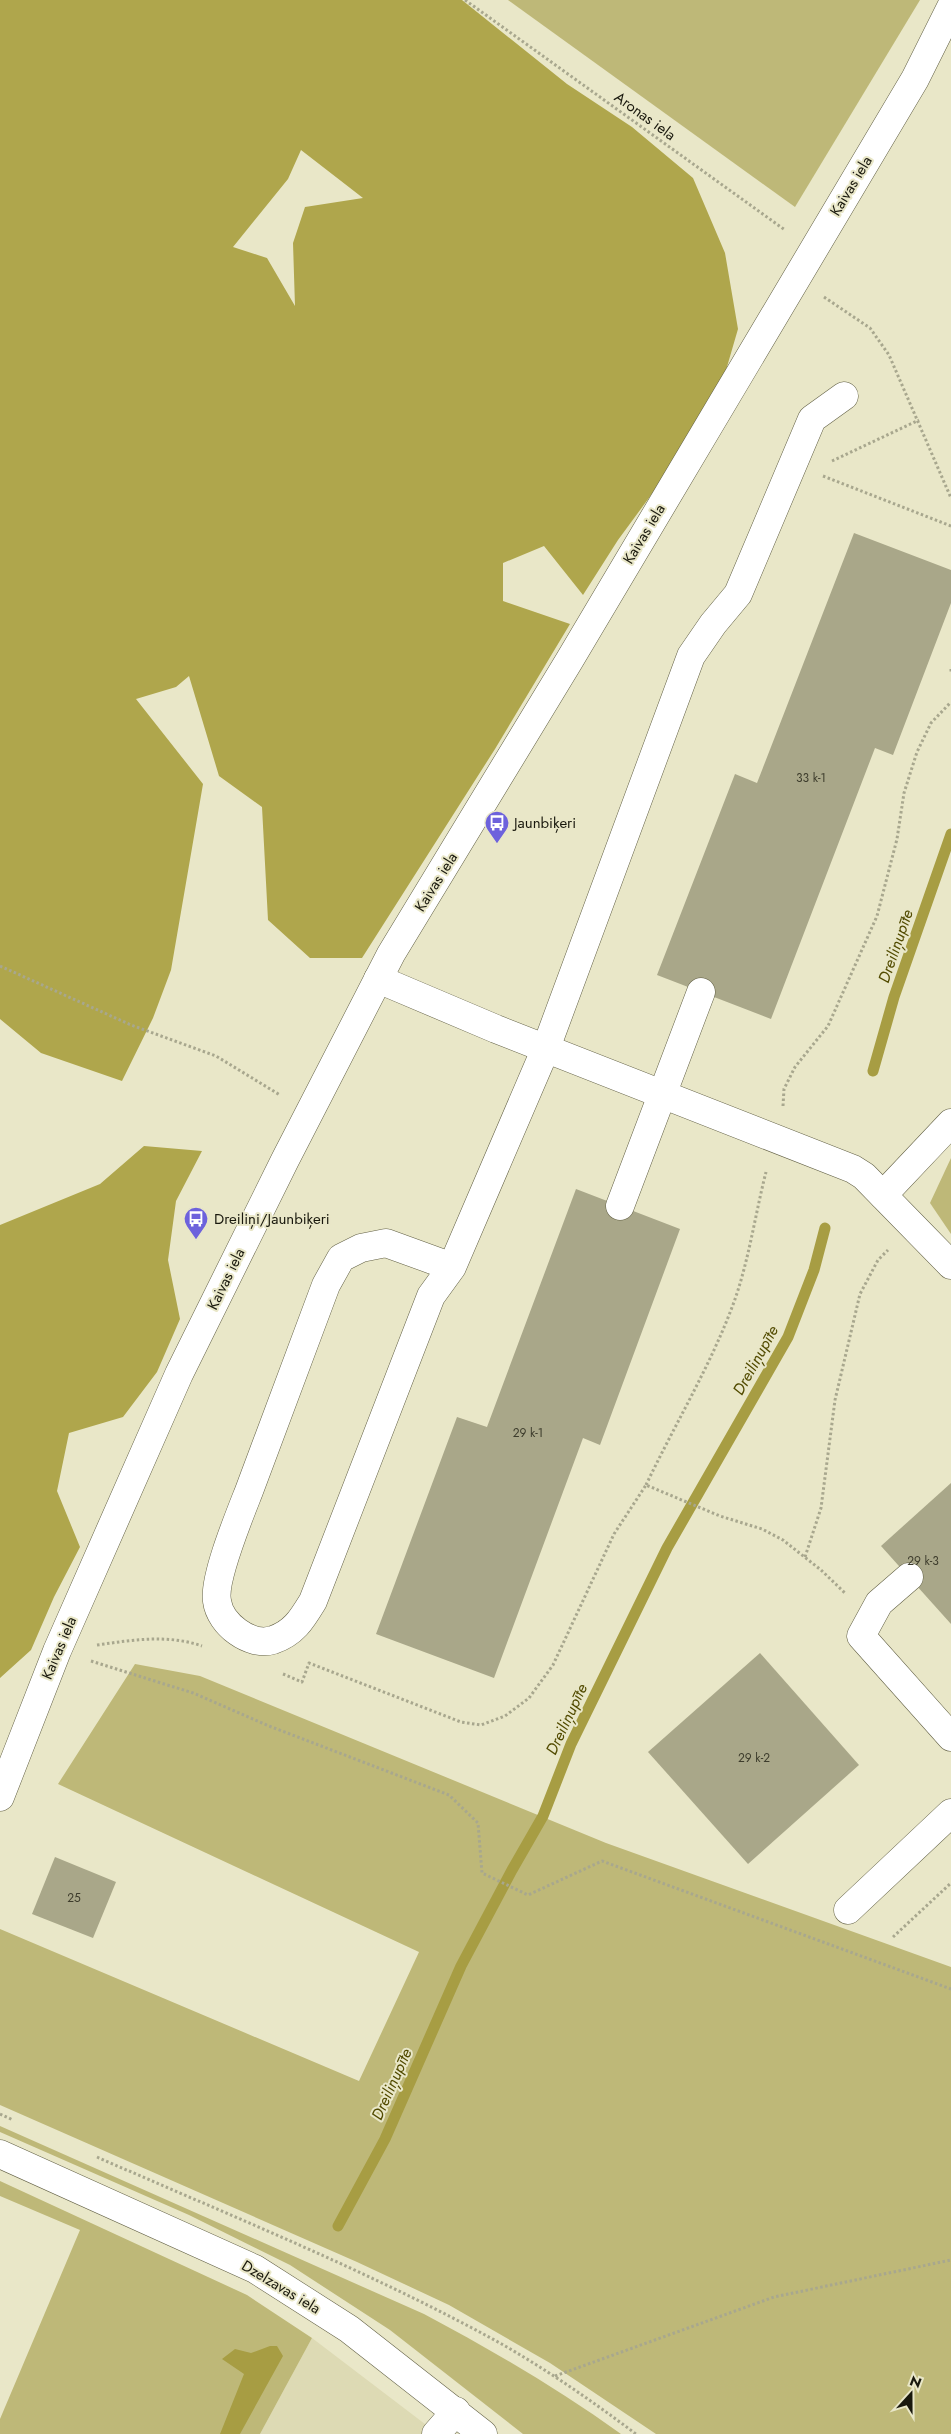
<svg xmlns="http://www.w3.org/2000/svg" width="951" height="2434" viewBox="0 0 951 2434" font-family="Jost,sans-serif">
  <rect width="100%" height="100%" fill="#e9e7c8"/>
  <polygon fill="#dddab4" points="312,2338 438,2434 260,2434"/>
  <g fill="#beb878">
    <polygon points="508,0 920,0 795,207"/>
    <polygon points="951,1158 951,1234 930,1203"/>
    <polygon points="135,1664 200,1676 606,1843 951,1967 951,2434 656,2434 550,2363 449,2305 357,2262 0,2105 0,1929 359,2081 419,1952 58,1784"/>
    <path d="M0,2126L424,2314C492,2350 558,2389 621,2434H523L390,2330L290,2265L189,2215L0,2132Z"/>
    <polygon points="0,2181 247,2295 312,2338 260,2434 0,2434 0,2419 80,2230 0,2196"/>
  </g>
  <g fill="#afa64c" fill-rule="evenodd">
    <path d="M0,0H462L567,84L632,127L693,178L725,253L738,329L715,408L618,540L583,595L544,546L503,563V601L570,624L495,749L362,958H310L268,920L262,807L219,776L189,676L176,687L136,699L203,784L171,970L153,1018L122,1081L41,1053L0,1019ZM301,150L363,198L305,207L293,243L295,306L267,258L233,247L288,179Z"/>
    <polygon points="144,1146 202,1151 176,1201 168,1260 180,1319 157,1372 123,1417 69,1433 57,1491 80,1547 54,1597 31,1650 0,1678 0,1225 100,1184"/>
  </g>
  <polygon fill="#a79d43" points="270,2346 277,2346 283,2356 240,2434 220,2434 244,2374 222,2359 235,2349 251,2353"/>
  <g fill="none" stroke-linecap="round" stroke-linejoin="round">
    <g stroke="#a79d43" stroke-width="11">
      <polyline points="873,1071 894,997 951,834"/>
      <polyline points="338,2226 385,2139 461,1966 512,1870 543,1816 571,1744 667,1548 788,1337 814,1270 825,1228"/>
    </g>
  </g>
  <g fill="#a9a789">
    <polygon points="854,533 951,570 951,603 893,755 875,748 771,1019 657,975 735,774 757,783"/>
    <polygon points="576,1189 680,1229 600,1445 583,1438 494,1678 376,1634 457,1417 487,1427"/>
    <polygon points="951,1483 951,1624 881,1546"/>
    <polygon points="760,1653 859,1765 748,1864 648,1752"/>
    <polygon points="55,1857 116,1882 93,1938 32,1914"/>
  </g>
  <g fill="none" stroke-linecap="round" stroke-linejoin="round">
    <defs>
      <g id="minor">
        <polyline points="378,979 496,1029 853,1169 864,1176 951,1265"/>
        <polyline points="883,1195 951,1123"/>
        <polyline points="620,1206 701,992"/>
        <path d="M452,1267L431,1296L313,1601C302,1619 294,1633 273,1640C250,1647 220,1624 217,1601C213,1579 240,1514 249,1491C275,1423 300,1354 326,1285L341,1258L361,1248L386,1243L452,1267L546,1048L691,656L713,624L738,594L812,419L844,396"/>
        <polyline points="909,1577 879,1603 861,1636 951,1737"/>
        <polyline points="0,1797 57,1651 179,1374 285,1160 391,954 569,661 915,79 951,7"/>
        <polyline points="848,1910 951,1813"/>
        <polyline points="0,2154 255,2269 349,2329 483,2434"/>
        <polyline points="436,2434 456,2411"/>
      </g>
    </defs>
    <use href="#minor" stroke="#636146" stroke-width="29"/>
    <g stroke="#a8a78e" stroke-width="3" stroke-dasharray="2.5 2.5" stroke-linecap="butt">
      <polyline points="465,0 785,230"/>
      <polyline points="824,297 870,328 889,355 951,498"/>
      <polyline points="832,461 919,420"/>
      <polyline points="823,476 951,526"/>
      <polyline points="951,669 951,673"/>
      <polyline points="0,966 131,1025 216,1056 280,1095"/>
      <polyline points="783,1106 784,1089 795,1067 828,1026 877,916 897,839 904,793 917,752 931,723 951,702"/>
      <path d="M646,1485C675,1424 711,1365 734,1302C749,1260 755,1215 766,1172"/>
      <polyline points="805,1557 821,1508 835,1400 860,1294 878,1260 888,1250"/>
      <path d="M97,1645C133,1640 167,1634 202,1646"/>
      <polyline points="91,1661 193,1693 269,1726 449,1795 478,1823 482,1873 528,1895 602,1861 951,1989"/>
      <polyline points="283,1674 302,1682 309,1663 461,1722 481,1725 505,1716 529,1698 553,1665 614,1534 646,1485 720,1516 762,1529 783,1540 821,1570 846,1594"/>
      <polyline points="893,1937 951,1883"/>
      <polyline points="0,2114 13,2120"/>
      <path d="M97,2157C231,2216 369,2271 498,2342C546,2369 592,2401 636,2434"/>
      <polyline points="555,2376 774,2297 951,2260"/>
    </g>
    <use href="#minor" stroke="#fff" stroke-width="28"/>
  </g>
  <defs>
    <symbol id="bus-pin" viewBox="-11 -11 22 30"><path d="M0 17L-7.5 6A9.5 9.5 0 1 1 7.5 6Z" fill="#6d62dc" stroke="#e9e7c8"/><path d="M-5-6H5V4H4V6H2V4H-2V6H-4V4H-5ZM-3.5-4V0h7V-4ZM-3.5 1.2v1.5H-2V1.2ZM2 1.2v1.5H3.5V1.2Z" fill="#fff"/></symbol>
  </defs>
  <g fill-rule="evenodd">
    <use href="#bus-pin" x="483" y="809" width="28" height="38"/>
    <use href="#bus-pin" x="182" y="1205" width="28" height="38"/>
  </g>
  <g text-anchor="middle" stroke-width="4" stroke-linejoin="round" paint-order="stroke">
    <g font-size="12" fill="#3d3c2c">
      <text x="811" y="782">33 k-1</text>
      <text x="528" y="1437">29 k-1</text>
      <text x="923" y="1565">29 k-3</text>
      <text x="754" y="1762">29 k-2</text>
      <text x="74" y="1902">25</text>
    </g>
    <g font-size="15" fill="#19180d" stroke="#e9e7c8">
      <text transform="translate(645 116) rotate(36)" y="5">Aronas iela</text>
      <text transform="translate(851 186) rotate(-59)" y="5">Kaivas iela</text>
      <text transform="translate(644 534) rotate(-59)" y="5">Kaivas iela</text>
      <text transform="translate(436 882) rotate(-58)" y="5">Kaivas iela</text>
      <text transform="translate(226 1279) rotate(-64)" y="5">Kaivas iela</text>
      <text transform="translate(59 1648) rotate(-67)" y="5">Kaivas iela</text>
      <text transform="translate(281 2287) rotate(31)" y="5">Dzelzavas iela</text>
    </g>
    <g font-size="15" fill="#19180d" stroke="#e9e7c8" text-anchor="start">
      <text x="514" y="828">Jaunbiķeri</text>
      <text x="214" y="1224">Dreiliņi/Jaunbiķeri</text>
    </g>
    <g font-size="16" font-style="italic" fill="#524b01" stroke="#e9e7c8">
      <text transform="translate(895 946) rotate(-71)" y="6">Dreiliņupīte</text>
      <text transform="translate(755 1360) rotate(-61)" y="6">Dreiliņupīte</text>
      <text transform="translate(566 1719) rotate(-65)" y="6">Dreiliņupīte</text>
      <text transform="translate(391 2084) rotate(-66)" y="6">Dreiliņupīte</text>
    </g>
  </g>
  <g transform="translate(911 2394) rotate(21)" stroke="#e9e7c8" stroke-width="4" paint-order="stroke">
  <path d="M0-4L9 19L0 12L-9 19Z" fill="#19180d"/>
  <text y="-8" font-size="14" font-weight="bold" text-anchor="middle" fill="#19180d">N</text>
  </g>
</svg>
